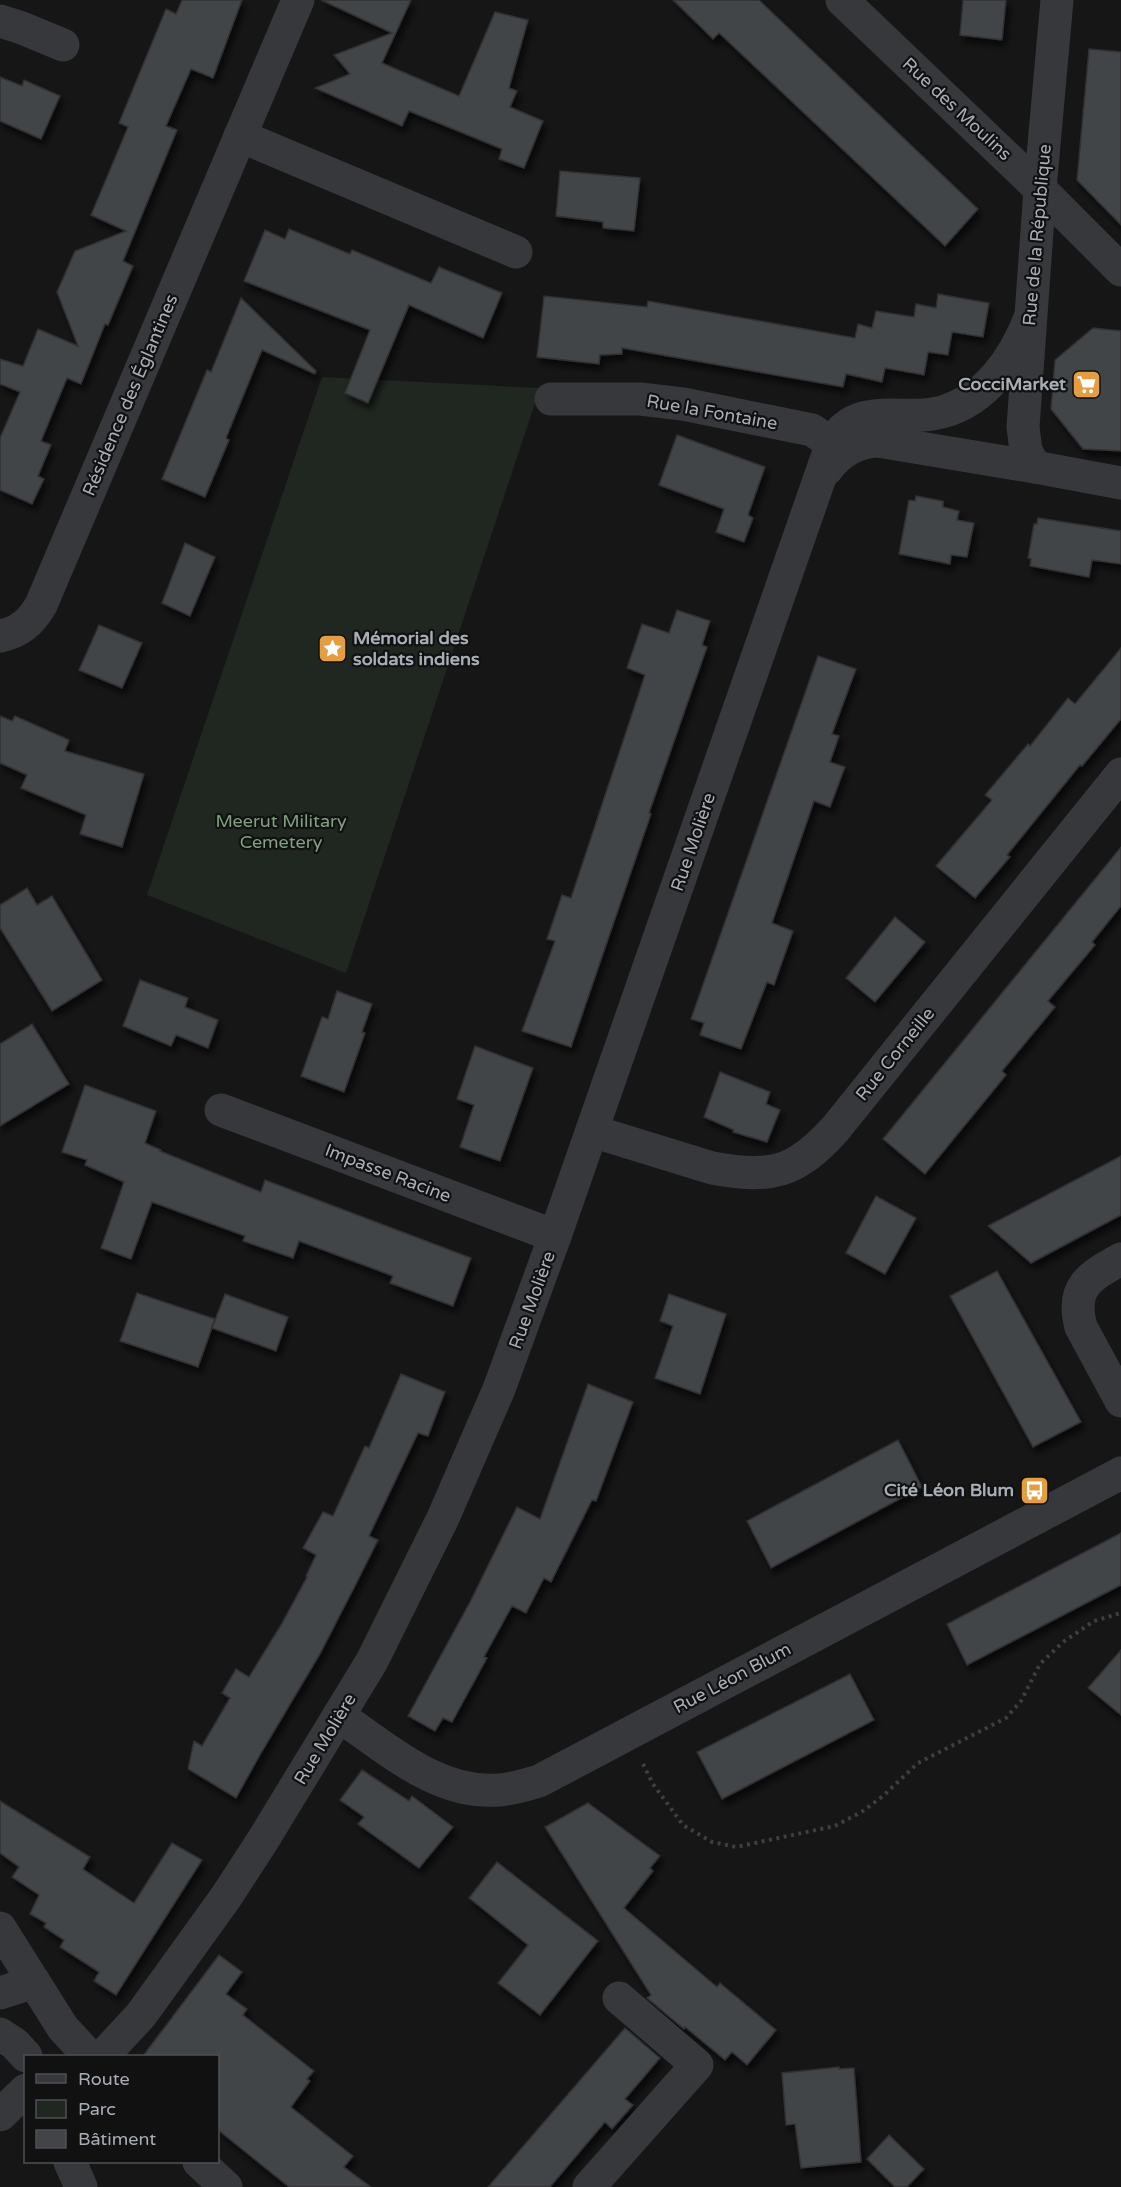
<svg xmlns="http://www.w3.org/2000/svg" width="1121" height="2187" viewBox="0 0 1121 2187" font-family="'Varela Round',sans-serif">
  <defs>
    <filter id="shadow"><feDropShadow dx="3.5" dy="6" stdDeviation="3" flood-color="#0009"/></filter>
  </defs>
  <rect width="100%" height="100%" fill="#161617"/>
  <polygon fill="#202720" points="322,377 540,388 346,973 147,895"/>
  <g fill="#434447" stroke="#303033" stroke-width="1.5" filter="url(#shadow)">
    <polygon points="182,0 242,0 213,78 191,69 166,126 177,130 123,261 133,266 108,325 105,324 81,384 67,378 41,441 51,445 38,476 44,479 32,504 0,490 0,438 20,392 0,384 0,359 23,366 38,329 78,346 57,292 75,251 126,231 91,215 128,127 119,123 166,9 176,14"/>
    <polygon points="321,0 411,0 382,63 459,96 495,12 528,20 509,88 517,91 510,107 543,121 524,168 499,159 502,149 409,111 402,126 315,88 350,74 334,55 392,33"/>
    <polygon points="673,0 759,0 978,209 945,246 719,33 713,39"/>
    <polygon points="963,0 1006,0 1002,40 960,35"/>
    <polygon points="1089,49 1121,52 1121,225 1077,180"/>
    <polygon points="0,77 22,86 24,80 60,96 41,139 0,121"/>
    <polygon points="560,171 640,178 634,231 603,228 603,222 556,216"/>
    <polygon points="289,229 350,254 352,250 431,283 439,267 502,293 483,338 409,305 368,403 345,393 370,330 244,281 265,230 285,239"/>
    <polygon points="938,294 989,303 983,337 952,332 948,355 928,352 924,375 885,368 882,382 846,374 843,387 622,348 622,354 600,355 599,364 537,357 544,296 647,307 648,301 855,338 858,324 872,328 876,311 914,317 916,304 936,308"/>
    <polygon points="241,298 316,371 315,374 262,350 226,438 229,440 205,497 162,479 207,370 211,372"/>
    <polygon points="1093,328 1121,331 1121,451 1083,449 1051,409 1055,360"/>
    <polygon points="677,435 765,467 748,515 753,518 744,542 716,532 724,509 659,485"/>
    <polygon points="916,496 943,501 943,507 959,511 957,520 974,523 967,557 951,555 950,564 899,554 909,500 915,501"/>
    <polygon points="1038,518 1121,531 1121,564 1092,560 1089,577 1030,566 1031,559 1028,558 1034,524 1037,524"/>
    <polygon points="185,543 215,557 190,616 162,603"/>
    <polygon points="677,610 710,621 702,645 707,647 649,813 651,814 571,1047 522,1031 555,941 547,939 562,895 571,898 645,675 627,668 642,624 669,633"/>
    <polygon points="99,625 142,643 122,688 79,670"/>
    <polygon points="1121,648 1121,719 1082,766 1080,765 1007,855 1010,857 975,898 936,866 992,800 985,795 1028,744 1030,746 1068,698 1075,704"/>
    <polygon points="818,656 856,669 832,734 839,736 830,762 845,767 830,807 814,801 772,923 793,931 774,985 767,982 741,1049 700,1035 704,1023 691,1019"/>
    <polygon points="0,716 12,721 15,716 69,740 65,751 144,774 122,847 80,834 86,815 21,788 27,775 0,763"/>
    <polygon points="1121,847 1121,906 1092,942 1095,945 1048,1001 1055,1007 1002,1071 1006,1075 925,1174 883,1139"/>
    <polygon points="27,888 37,905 52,896 102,980 52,1011 0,928 0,905"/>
    <polygon points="895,917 925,942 875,1002 846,978"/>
    <polygon points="140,980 188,998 185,1007 218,1020 208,1048 176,1035 171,1046 123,1026"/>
    <polygon points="337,991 372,1004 362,1032 365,1033 344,1092 301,1076 322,1017 328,1019"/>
    <polygon points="32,1024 69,1084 0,1126 0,1044"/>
    <polygon points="475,1046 533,1068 500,1161 460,1147 474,1105 457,1099"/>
    <polygon points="720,1072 770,1092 766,1104 780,1110 767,1142 733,1132 734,1130 704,1117"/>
    <polygon points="85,1085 156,1111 145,1143 161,1150 160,1151 261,1192 265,1180 471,1258 453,1306 390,1283 393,1276 299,1241 293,1258 243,1241 245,1236 152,1202 131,1259 101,1248 124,1182 85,1165 87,1160 62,1152"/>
    <polygon points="1121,1156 1121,1215 1031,1263 988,1226"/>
    <polygon points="876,1196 916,1218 885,1274 846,1253"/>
    <polygon points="997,1271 1081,1422 1033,1447 950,1296"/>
    <polygon points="137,1293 215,1319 198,1367 120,1341"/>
    <polygon points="225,1294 288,1317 276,1351 212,1328"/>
    <polygon points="669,1294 726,1314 700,1394 655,1378 673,1326 660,1321"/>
    <polygon points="401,1374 445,1392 428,1436 418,1433 369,1536 378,1540 359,1578 320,1654 261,1753 236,1798 188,1769 194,1741 202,1746 230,1698 222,1693 236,1669 249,1677 281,1625 307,1577 306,1576 316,1555 303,1548 323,1512 333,1516 365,1446 369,1448"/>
    <polygon points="588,1384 633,1402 596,1501 592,1500 551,1582 544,1578 526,1613 512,1606 484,1657 487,1658 452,1722 443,1718 435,1731 408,1716 470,1602 517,1507 540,1519"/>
    <polygon points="898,1440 922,1487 771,1568 747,1521"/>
    <polygon points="1121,1533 1121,1585 967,1665 947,1624"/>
    <polygon points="1121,1650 1121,1715 1088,1688"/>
    <polygon points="850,1674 874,1720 722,1799 697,1752"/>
    <polygon points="362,1770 409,1801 412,1796 453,1827 419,1868 358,1824 364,1817 340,1800"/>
    <polygon points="0,1801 90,1857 83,1869 134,1903 172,1843 202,1860 116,1995 94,1981 99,1972 60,1947 64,1940 44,1927 46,1923 30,1914 39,1895 12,1877 19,1867 0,1853"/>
    <polygon points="588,1803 660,1856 650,1868 653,1871 624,1908 717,1987 720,1983 776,2030 747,2065 732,2052 725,2060 685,2027 684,2029 647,1998 651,1995 545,1827"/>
    <polygon points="497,1862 598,1941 540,2015 498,1983 528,1945 469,1898"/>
    <polygon points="219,1955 242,1972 226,1994 247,2009 243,2015 314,2071 307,2079 310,2081 291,2107 353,2156 344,2167 371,2187 289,2187 218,2130 218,2056 143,2056"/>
    <polygon points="625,2028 660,2058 625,2099 633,2105 612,2129 605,2122 550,2187 488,2187"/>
    <polygon points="839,2067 839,2069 854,2068 861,2162 801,2168 795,2124 786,2125 782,2073"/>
    <polygon points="889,2135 924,2169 907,2187 895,2187 867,2159"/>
  </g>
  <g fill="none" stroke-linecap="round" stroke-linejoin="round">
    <polyline stroke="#3d3f43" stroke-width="4" stroke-dasharray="3 4.5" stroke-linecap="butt" points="643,1764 653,1784 683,1825 712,1842 736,1847 835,1826 863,1811 883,1796 918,1763 1006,1718 1021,1701 1040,1664 1063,1642 1094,1621 1121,1613"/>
    <g stroke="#37383c" stroke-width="33">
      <polyline points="842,0 1040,189 1121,270"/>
      <polyline points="0,21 22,28 63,45"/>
      <polyline points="240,136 516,252"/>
      <polyline points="551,399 640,399 683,404 812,430 844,452"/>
      <polyline points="1035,467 1026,451 1023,427 1040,189 1057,0"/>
      <path d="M827,469C839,452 857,442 878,441L1035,467L1121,483"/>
      <path d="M0,636C20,632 31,622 41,605L298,0"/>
      <polyline points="221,1110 555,1236"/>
      <path d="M592,1131L712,1168C771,1179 796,1173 836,1128L1121,774"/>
      <path d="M1121,1259C1090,1276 1070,1287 1081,1327L1121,1401"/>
      <path d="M339,1716C387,1748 437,1795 499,1790C513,1789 526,1785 539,1781L1121,1473"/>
      <polyline points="0,1928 63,2028 89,2056"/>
      <polyline points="0,1993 34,1982"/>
      <polyline points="0,2034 15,2044 26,2056"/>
      <path d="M103,2056L141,2015L226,1897L263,1840L372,1661L443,1518L499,1389L555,1236L832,443C858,399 904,423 942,412C986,400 1014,359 1030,318"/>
      <polyline points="0,2115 26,2090"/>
      <polyline points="70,2162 81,2187"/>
      <polyline points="199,2162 226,2187"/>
      <polyline points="589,2187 697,2065 619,1998"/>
    </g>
  </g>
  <defs>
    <symbol id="supermarket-square" viewBox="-11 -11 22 22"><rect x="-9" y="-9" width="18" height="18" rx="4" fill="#e49e41" stroke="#111112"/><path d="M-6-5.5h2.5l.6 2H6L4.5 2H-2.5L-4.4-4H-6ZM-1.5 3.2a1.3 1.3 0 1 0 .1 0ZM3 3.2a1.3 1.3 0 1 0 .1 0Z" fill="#fff"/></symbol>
    <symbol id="sight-square" viewBox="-11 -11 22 22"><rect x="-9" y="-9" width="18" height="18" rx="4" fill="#e49e41" stroke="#111112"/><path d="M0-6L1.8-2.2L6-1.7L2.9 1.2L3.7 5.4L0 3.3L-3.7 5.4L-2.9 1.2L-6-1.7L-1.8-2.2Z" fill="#fff"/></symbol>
    <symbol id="bus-square" viewBox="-11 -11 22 22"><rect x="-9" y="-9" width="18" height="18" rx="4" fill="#e49e41" stroke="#111112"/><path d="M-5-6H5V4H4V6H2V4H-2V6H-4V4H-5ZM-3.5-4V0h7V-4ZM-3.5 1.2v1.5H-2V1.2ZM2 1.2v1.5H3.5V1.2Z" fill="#fff"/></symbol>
  </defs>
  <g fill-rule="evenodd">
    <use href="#supermarket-square" x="1070" y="368" width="33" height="33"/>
    <use href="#sight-square" x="316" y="632" width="33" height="33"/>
    <use href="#bus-square" x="1018" y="1474" width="33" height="33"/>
  </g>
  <g text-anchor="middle" stroke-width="4.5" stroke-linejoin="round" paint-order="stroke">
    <g font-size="18" fill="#a9aeb6" stroke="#111112">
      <text transform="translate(957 109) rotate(43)" y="6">Rue des Moulins</text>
      <text transform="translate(1037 235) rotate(-85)" y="6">Rue de la République</text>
      <text transform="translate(130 395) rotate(-67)" y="6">Résidence des Églantines</text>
      <text transform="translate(712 412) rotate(10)" y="6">Rue la Fontaine</text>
      <text transform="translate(693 842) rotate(-71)" y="6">Rue Molière</text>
      <text transform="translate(895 1054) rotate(-51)" y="6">Rue Corneille</text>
      <text transform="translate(388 1173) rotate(21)" y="6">Impasse Racine</text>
      <text transform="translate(532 1300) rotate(-70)" y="6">Rue Molière</text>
      <text transform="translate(732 1678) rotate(-28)" y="6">Rue Léon Blum</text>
      <text transform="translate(325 1739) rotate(-59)" y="6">Rue Molière</text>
    </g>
    <g font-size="18" font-weight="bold" fill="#a9aeb6" stroke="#111112" text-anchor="end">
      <text x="1066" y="390">CocciMarket</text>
      <text x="353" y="644" text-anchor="start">Mémorial des<tspan x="353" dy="21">soldats indiens</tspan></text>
      <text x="1014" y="1496">Cité Léon Blum</text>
    </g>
    <g font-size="18" fill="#82a081" stroke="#111112">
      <text x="281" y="827">Meerut Military<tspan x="281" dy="21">Cemetery</tspan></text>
    </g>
  </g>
  <rect x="24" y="2055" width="195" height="108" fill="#111112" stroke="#4e5054" stroke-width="1.5"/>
  <rect x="36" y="2074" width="30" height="9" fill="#37383c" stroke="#4e5054" stroke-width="1.5"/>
  <text x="78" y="2085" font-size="18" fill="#a9aeb6">Route</text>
  <rect x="36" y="2100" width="30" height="18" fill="#202720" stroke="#4e5054" stroke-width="1.5"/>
  <text x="78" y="2115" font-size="18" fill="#a9aeb6">Parc</text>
  <rect x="36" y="2130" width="30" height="18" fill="#434447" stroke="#4e5054" stroke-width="1.5"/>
  <text x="78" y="2145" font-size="18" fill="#a9aeb6">Bâtiment</text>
</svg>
